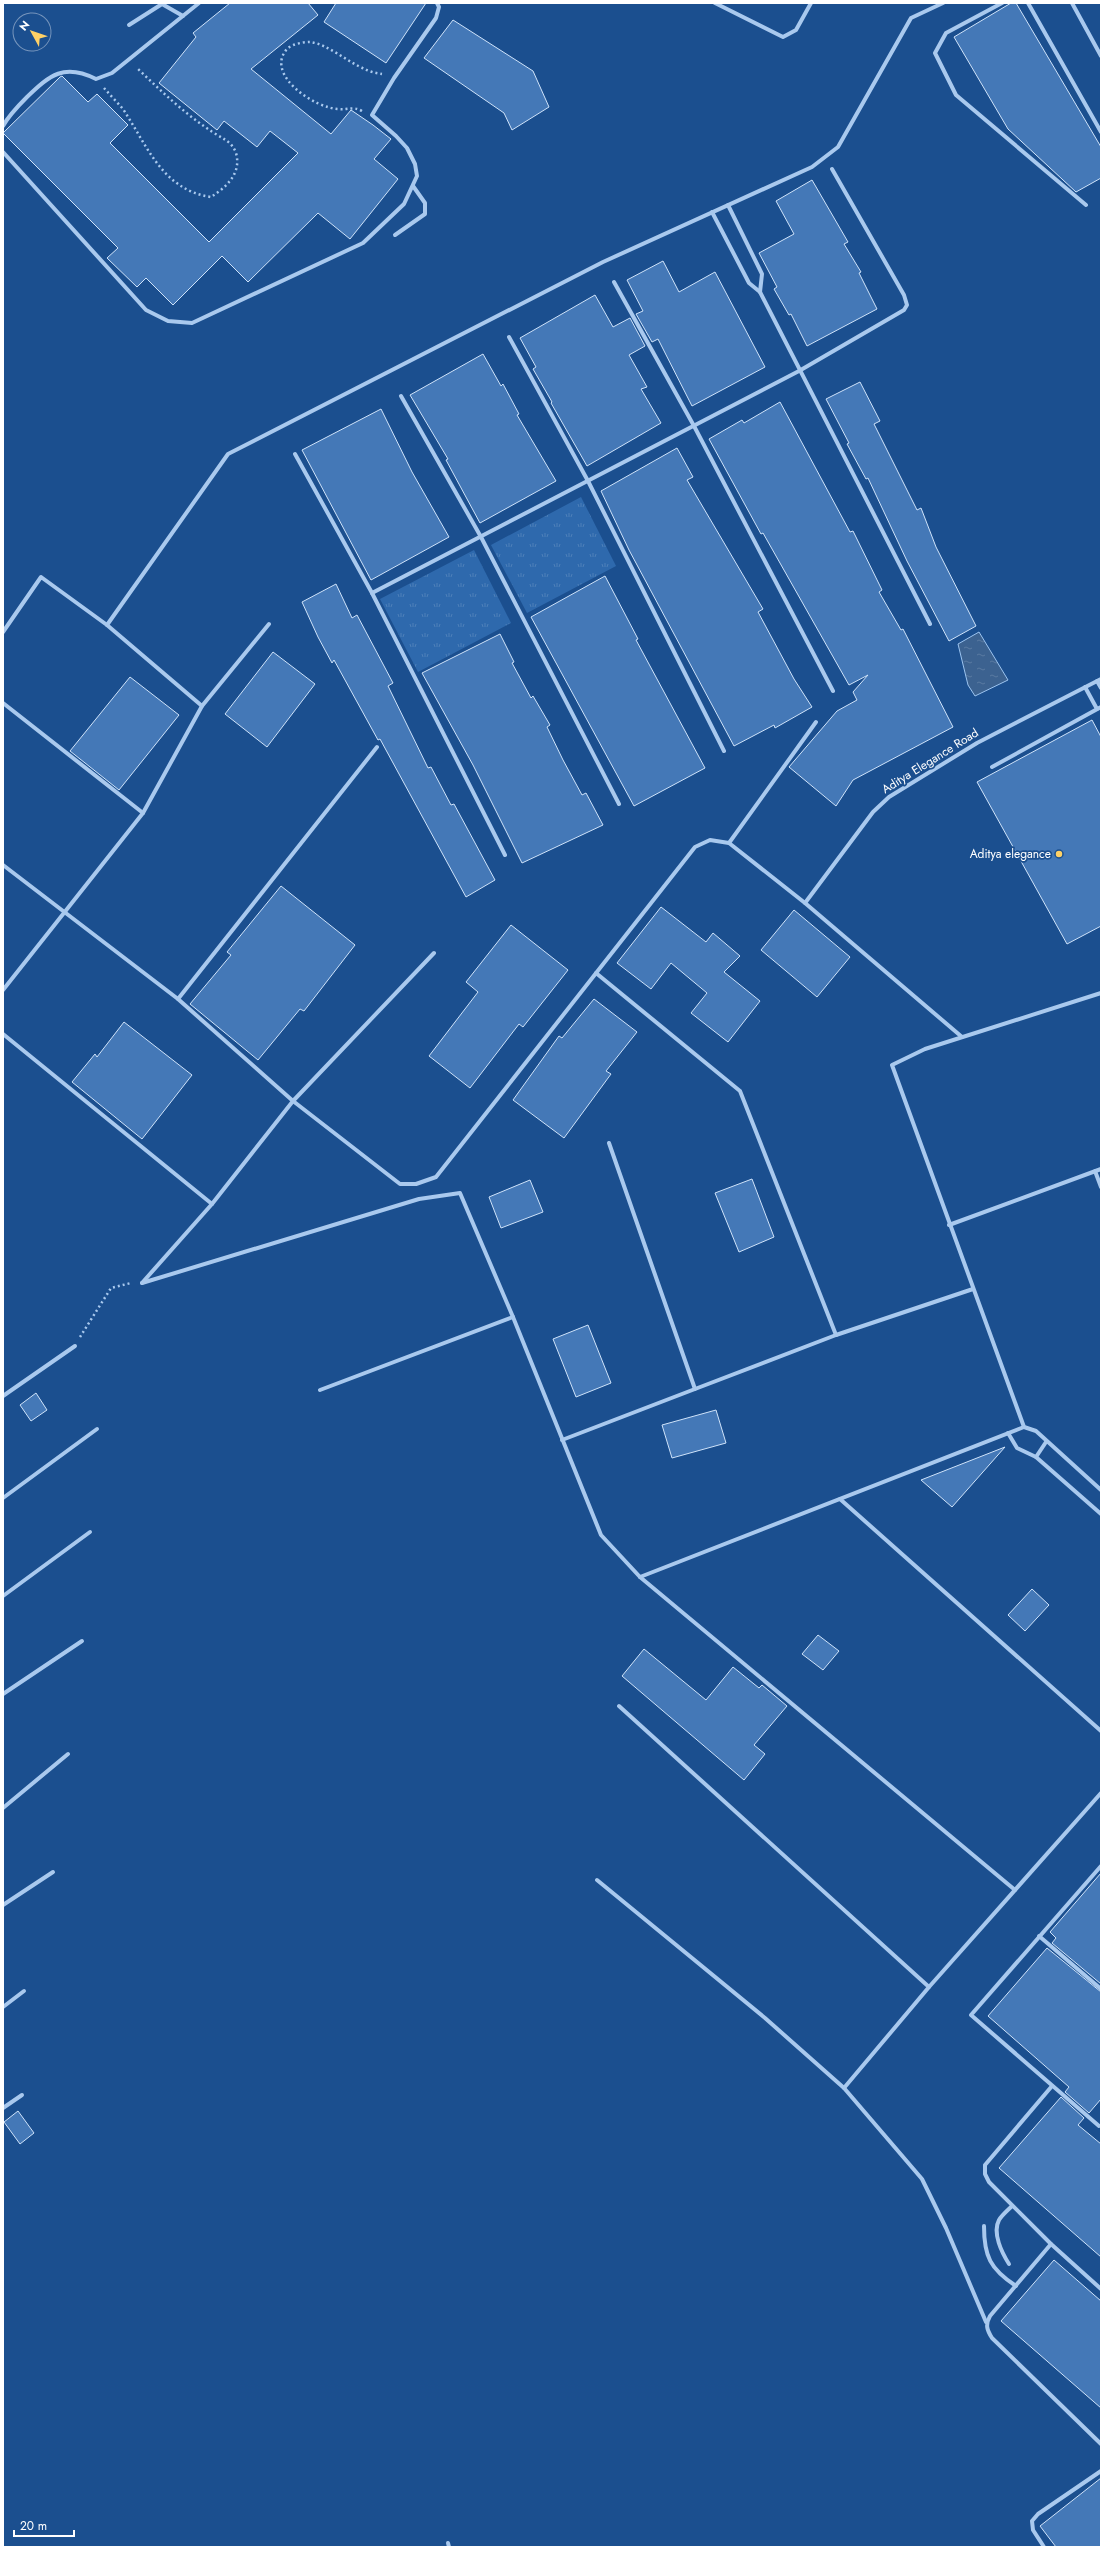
<svg xmlns="http://www.w3.org/2000/svg" width="1104" height="2550" viewBox="0 0 1104 2550" font-family="Jost,sans-serif">
  <defs>
    <pattern id="grass-tufts" width="24" height="20" patternUnits="userSpaceOnUse"><rect width="24" height="20" fill="#2e69ad"/><path d="M3 7l-1-3M5 7V3M7 7l1-3M15 17l-1-3M17 17v-4M19 17l1-3" fill="none" stroke="#4d80b9"/></pattern>
    <pattern id="water-ripples" width="26" height="14" patternUnits="userSpaceOnUse"><rect width="26" height="14" fill="#3c6290"/><path d="M2 4q2-2 4 0t4 0M15 11q2-2 4 0t4 0" fill="none" stroke="#597aa1"/></pattern>
  </defs>
  <rect width="100%" height="100%" fill="#1b4f8f"/>
  <g fill="url(#grass-tufts)">
    <polygon points="581,497 616,566 527,613 491,545"/>
    <polygon points="474,550 511,623 418,672 380,599"/>
  </g>
  <polygon fill="url(#water-ripples)" stroke="#9cc4f0" points="979,632 1008,680 975,696 968,685 958,644"/>
  <g fill="#4478b7" stroke="#cfe3fa">
    <polygon points="230,3 308,3 318,15 251,69 331,134 351,110 373,125 391,139 374,159 398,179 350,239 318,213 248,282 222,256 173,305 146,278 137,287 107,258 118,248 3,133 60,77 62,76 88,102 97,94 128,125 110,143 209,242 298,153 270,131 257,147 224,121 217,130 159,83 196,37 193,33"/>
    <polygon points="336,3 426,3 386,63 324,22"/>
    <polygon points="1011,3 1016,3 1101,147 1101,178 1076,192 1008,129 954,37"/>
    <polygon points="453,20 533,71 549,107 512,130 504,113 424,58"/>
    <polygon points="812,180 848,242 844,244 861,272 859,273 877,309 807,346 791,314 789,315 774,289 777,287 759,253 794,234 776,201"/>
    <polygon points="663,261 679,292 715,272 765,367 692,406 658,339 652,342 636,314 643,311 627,280"/>
    <polygon points="595,295 613,327 630,318 645,346 629,355 647,387 641,389 661,423 587,466 551,403 552,402 533,369 536,367 520,338"/>
    <polygon points="483,354 501,386 503,384 519,414 517,415 556,481 480,523 446,460 448,459 410,395"/>
    <polygon points="860,382 880,421 874,424 917,510 921,508 936,547 976,626 949,641 907,561 868,478 866,479 847,444 849,443 826,399"/>
    <polygon points="780,402 850,532 853,531 882,590 879,592 901,630 903,629 953,727 853,780 836,806 789,767 837,711 857,700 853,692 868,675 849,685 763,533 761,534 709,439 742,420 744,423"/>
    <polygon points="381,409 412,472 449,537 371,580 302,450"/>
    <polygon points="677,448 693,477 687,480 763,609 758,612 794,679 812,707 775,728 774,725 734,746 629,550 601,491"/>
    <polygon points="605,576 638,639 636,640 705,768 634,806 531,617"/>
    <polygon points="336,584 352,618 357,615 393,683 388,686 428,768 431,767 451,805 454,804 495,880 466,897 380,739 378,740 334,660 332,663 318,637 302,602"/>
    <polygon points="500,634 514,662 512,663 531,698 533,696 550,725 547,727 563,760 582,795 586,793 603,825 522,863 473,765 422,673"/>
    <polygon points="273,652 315,684 267,747 225,714"/>
    <polygon points="130,677 179,715 119,790 70,751"/>
    <polygon points="1092,720 1101,737 1101,926 1067,944 977,782"/>
    <polygon points="281,886 355,945 304,1011 300,1009 258,1060 190,1004 231,955 227,952"/>
    <polygon points="661,907 706,942 713,933 740,956 724,972 760,1001 728,1042 691,1013 707,993 671,963 651,989 617,963"/>
    <polygon points="794,910 850,957 817,997 761,950"/>
    <polygon points="511,925 568,970 523,1027 519,1024 470,1088 429,1056 478,992 466,982"/>
    <polygon points="594,999 637,1032 606,1071 611,1074 564,1138 513,1100 559,1036 562,1038"/>
    <polygon points="124,1022 192,1075 142,1139 72,1082 95,1054 97,1057"/>
    <polygon points="752,1179 774,1237 739,1252 715,1193"/>
    <polygon points="530,1180 543,1212 501,1228 489,1197"/>
    <polygon points="588,1325 611,1383 576,1397 553,1339"/>
    <polygon points="36,1393 47,1410 31,1421 20,1405"/>
    <polygon points="716,1410 726,1443 672,1458 662,1425"/>
    <polygon points="1005,1447 952,1507 921,1480"/>
    <polygon points="1032,1589 1049,1605 1025,1631 1008,1615"/>
    <polygon points="818,1635 839,1651 823,1670 802,1654"/>
    <polygon points="644,1649 706,1700 733,1667 759,1688 762,1685 787,1706 754,1745 765,1754 744,1780 622,1676"/>
    <polygon points="1101,1873 1101,1984 1052,1943 1056,1938 1050,1932"/>
    <polygon points="1047,1948 1101,1992 1101,2099 1089,2113 1065,2092 1069,2087 988,2016"/>
    <polygon points="1061,2097 1084,2118 1078,2125 1101,2144 1101,2257 999,2168"/>
    <polygon points="18,2111 34,2133 20,2144 4,2122"/>
    <polygon points="1054,2260 1101,2301 1101,2408 1001,2321"/>
    <polygon points="1101,2478 1101,2547 1056,2547 1040,2526"/>
  </g>
  <g fill="none" stroke-linecap="round" stroke-linejoin="round">
    <g stroke="#a9c9ee" stroke-width="2.5" stroke-dasharray="2 3" stroke-linecap="butt">
      <path d="M104,88C110,95 117,102 123,109C147,145 162,190 211,197C225,188 242,174 236,153C232,141 221,138 211,131C184,113 161,91 137,68"/>
      <path d="M362,111C353,106 348,110 339,109C316,109 264,75 287,49C292,44 303,42 310,42C328,44 347,62 365,69C370,72 376,73 382,74"/>
      <polyline points="80,1337 111,1288 131,1283"/>
    </g>
    <g stroke="#a9c9ee" stroke-width="4">
      <polyline points="715,3 783,37 796,30 811,3"/>
      <polyline points="1002,3 946,33 935,53 956,95 1086,205"/>
      <polyline points="1028,3 1101,132"/>
      <polyline points="1072,3 1101,56"/>
      <polyline points="129,25 162,4 183,16"/>
      <path d="M3,126C9,115 18,106 27,97C50,75 64,63 96,79L112,73L199,3"/>
      <polyline points="3,152 146,310 168,321 192,323 363,243 404,204 417,176 415,164 407,148 396,136 372,115 394,78 436,18 439,7 437,3"/>
      <polyline points="728,205 762,274 760,292"/>
      <polyline points="712,212 749,283 760,292 930,624"/>
      <polyline points="395,235 425,214 425,203 413,186"/>
      <polyline points="614,282 694,426 833,691"/>
      <polyline points="509,337 588,481 724,751"/>
      <polyline points="401,396 481,537 619,804"/>
      <polyline points="295,454 372,593 505,855"/>
      <polyline points="372,593 799,371 904,310 907,305 904,295 832,169"/>
      <polyline points="107,625 228,454 603,262 812,167 838,147 911,18 943,3"/>
      <polyline points="3,632 41,577 107,625 202,706"/>
      <polyline points="1097,681 1101,688"/>
      <polyline points="1085,687 1097,709"/>
      <polyline points="3,703 143,813"/>
      <polyline points="992,767 1101,707"/>
      <polyline points="729,843 816,722"/>
      <polyline points="3,865 178,999 293,1101 400,1184 416,1184 436,1177 695,847 710,840 729,843 805,903 962,1037"/>
      <polyline points="805,903 873,812 889,797 977,743 1101,679"/>
      <polyline points="596,973 740,1091 836,1335"/>
      <polyline points="3,990 143,813 202,706 269,624"/>
      <polyline points="1101,993 925,1049 892,1065 1024,1427 1036,1431 1101,1490"/>
      <polyline points="178,999 377,747"/>
      <polyline points="3,1034 212,1204"/>
      <polyline points="609,1143 695,1389 836,1335 973,1289"/>
      <polyline points="1095,1171 1101,1187"/>
      <polyline points="949,1225 1101,1169"/>
      <polyline points="142,1283 419,1199 460,1193 513,1317 601,1535 640,1577 1015,1890"/>
      <polyline points="142,1283 212,1204 293,1101 434,953"/>
      <polyline points="320,1390 513,1317"/>
      <polyline points="3,1396 75,1346"/>
      <polyline points="1008,1433 1017,1448 1036,1457 1101,1514"/>
      <polyline points="562,1440 695,1389"/>
      <polyline points="1036,1457 1046,1442"/>
      <polyline points="3,1498 97,1429"/>
      <polyline points="840,1499 1101,1731"/>
      <polyline points="640,1577 1024,1427"/>
      <polyline points="3,1596 90,1532"/>
      <polyline points="3,1694 82,1641"/>
      <polyline points="619,1706 929,1987"/>
      <polyline points="3,1808 68,1754"/>
      <polyline points="597,1880 765,2018 844,2088 922,2179 946,2228 986,2322"/>
      <polyline points="3,1905 53,1872"/>
      <polyline points="1039,1936 1101,1989"/>
      <polyline points="3,2007 24,1991"/>
      <polyline points="1052,2086 985,2165 985,2174 989,2182 1051,2244 1101,2289"/>
      <polyline points="844,2088 929,1987 1101,1793"/>
      <polyline points="3,2108 22,2095"/>
      <polyline points="1099,2126 971,2015 1101,1866"/>
      <path d="M984,2226C984,2256 990,2269 1016,2286"/>
      <path d="M1051,2244L990,2316C985,2325 987,2330 992,2338L1101,2444"/>
      <path d="M1009,2264C1002,2253 992,2233 999,2220C1002,2215 1008,2210 1012,2206"/>
      <polyline points="448,2543 449,2547"/>
      <polyline points="1044,2547 1033,2530 1032,2521 1038,2514 1101,2471"/>
    </g>
  </g>
  <circle fill="#ffd166" stroke="#1b4f8f" stroke-width="1.5" cx="1059" cy="854" r="4"/>
  <g text-anchor="middle" stroke-width="3.5" stroke-linejoin="round" paint-order="stroke">
    <g font-size="12" fill="#fff" stroke="#1b4f8f">
      <text transform="translate(930 761) rotate(-32)" y="4">Aditya Elegance Road</text>
    </g>
    <g font-size="12" fill="#fff" stroke="#1b4f8f" text-anchor="end">
      <text x="1051" y="858">Aditya elegance</text>
    </g>
  </g>
  <rect width="1104" height="2550" fill="none" stroke="#ffffff" stroke-width="8"/>
  <g transform="translate(32 32) rotate(310)"><circle r="19" fill="#1b4f8f" stroke="#7695bc"/>
  <path d="M0-3L7 15L0 10L-7 15Z" fill="#ffd166"/>
  <text y="-6" font-size="11" font-weight="bold" text-anchor="middle" fill="#ffffff">N</text>
  </g>
  <path d="M14 2530v6h60v-6" fill="none" stroke="#ffffff" stroke-width="2"/>
  <text x="20" y="2530" font-size="12" fill="#ffffff" stroke="#1b4f8f" stroke-width="3" paint-order="stroke">20 m</text>
</svg>
